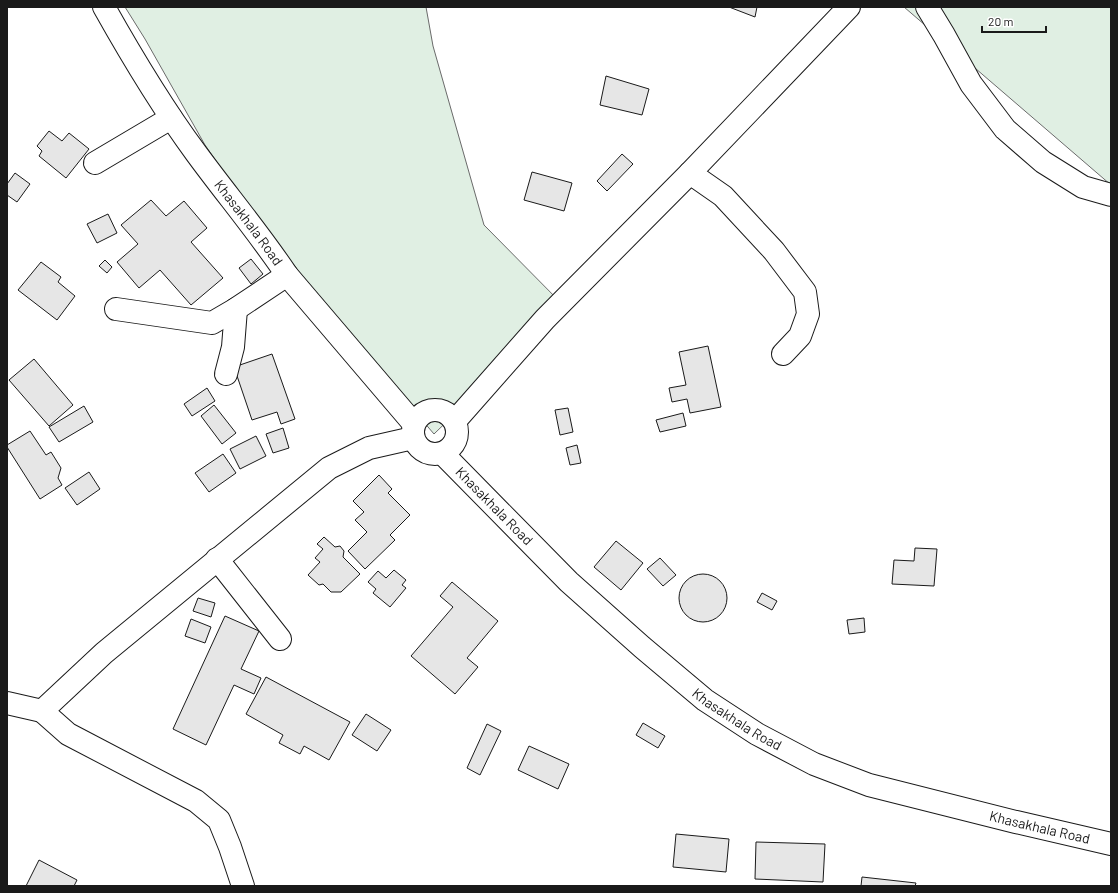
<svg xmlns="http://www.w3.org/2000/svg" width="1118" height="893" viewBox="0 0 1118 893" font-family="Barlow,sans-serif">
  <rect width="100%" height="100%" fill="#fff"/>
  <g fill="#e0efe3" stroke="#6a6a6a">
    <polygon points="125,7 426,7 433,46 484,225 565,307 434,434 279,252 205,145 145,39"/>
    <polygon points="904,7 1111,7 1111,185"/>
  </g>
  <g fill="#e6e6e6" stroke="#1a1a1a">
    <polygon points="729,7 757,7 755,17"/>
    <polygon points="606,76 649,89 642,115 600,105"/>
    <polygon points="49,131 62,141 69,133 89,149 66,178 39,156 42,151 37,146"/>
    <polygon points="622,154 633,164 607,191 597,181"/>
    <polygon points="532,172 572,183 564,211 524,200"/>
    <polygon points="15,173 30,184 17,202 7,195 7,184"/>
    <polygon points="151,200 166,216 184,201 207,228 191,242 223,278 191,305 160,270 139,288 117,262 138,244 121,225"/>
    <polygon points="108,214 117,233 97,243 87,224"/>
    <polygon points="251,259 263,274 251,284 239,268"/>
    <polygon points="105,260 112,267 107,273 99,266"/>
    <polygon points="41,262 61,277 58,282 75,296 57,320 18,290"/>
    <polygon points="708,346 721,407 690,413 687,399 672,402 669,388 686,385 679,352"/>
    <polygon points="272,354 295,419 281,424 277,412 252,420 234,367"/>
    <polygon points="34,359 73,405 49,426 9,380"/>
    <polygon points="207,388 215,401 192,416 184,404"/>
    <polygon points="214,405 236,433 222,444 201,416"/>
    <polygon points="84,406 93,422 59,442 49,427"/>
    <polygon points="568,408 573,432 560,435 555,410"/>
    <polygon points="683,413 686,426 660,432 656,420"/>
    <polygon points="283,428 289,448 273,453 266,434"/>
    <polygon points="30,431 46,455 51,452 61,468 58,478 62,485 40,499 7,447 7,445"/>
    <polygon points="256,436 266,456 240,469 230,449"/>
    <polygon points="577,445 581,463 570,465 566,448"/>
    <polygon points="223,454 236,473 209,492 195,473"/>
    <polygon points="89,472 100,489 77,505 65,488"/>
    <polygon points="379,475 392,489 388,493 410,515 390,535 395,540 365,569 348,551 367,532 355,520 364,512 353,501"/>
    <polygon points="324,537 335,547 340,546 344,551 343,557 360,574 341,592 331,592 323,584 319,585 308,575 320,562 315,558 323,549 317,544"/>
    <polygon points="616,541 643,563 621,590 594,567"/>
    <polygon points="915,548 937,549 934,586 892,584 894,560 914,561"/>
    <polygon points="660,558 676,575 663,586 647,569"/>
    <polygon points="394,570 406,580 402,585 406,588 390,607 373,593 376,589 368,582 378,571 386,578"/>
    <circle cx="703" cy="598" r="24"/>
    <polygon points="452,582 498,621 467,658 478,667 455,694 411,656 453,607 440,596"/>
    <polygon points="762,593 777,601 772,610 757,602"/>
    <polygon points="198,598 215,603 211,617 193,611"/>
    <polygon points="225,616 259,631 241,669 261,678 254,694 234,685 206,745 173,729"/>
    <polygon points="864,618 865,632 849,634 847,620"/>
    <polygon points="191,619 211,627 205,643 185,636"/>
    <polygon points="266,677 350,722 329,760 304,746 300,754 279,743 283,735 246,714"/>
    <polygon points="366,714 391,730 377,751 352,735"/>
    <polygon points="643,723 665,736 658,748 636,735"/>
    <polygon points="487,724 501,731 480,775 467,768"/>
    <polygon points="529,746 569,764 558,789 518,770"/>
    <polygon points="676,834 729,839 726,872 673,867"/>
    <polygon points="756,842 825,844 823,882 755,879"/>
    <polygon points="39,860 77,880 74,886 26,886"/>
    <polygon points="862,877 916,883 915,886 861,886"/>
  </g>
  <g fill="none" stroke-linecap="round" stroke-linejoin="round">
    <defs>
      <g id="minor">
        <path id="s1" d="M104,7C132,57 162,107 196,153C226,194 259,233 287,275L414,424"/>
        <polyline points="927,7 944,35 971,84 1005,129 1043,162 1083,187 1111,195"/>
        <polyline points="95,163 171,118"/>
        <polyline points="690,173 723,196 774,251 805,292 808,314 800,336 783,354"/>
        <polyline points="116,309 212,323 236,309 287,275"/>
        <polyline points="226,374 233,347 236,309"/>
        <circle cx="435" cy="432" r="22"/>
        <polyline points="455,421 545,319 690,173 849,7"/>
        <path id="s2" d="M443,454L569,582L642,647L705,700L757,734L814,764L869,785L1016,822L1111,844"/>
        <polyline points="217,559 280,639"/>
        <polyline points="7,703 42,711 104,653 329,468 369,448 413,438"/>
        <polyline points="42,711 68,734 196,801 219,820 230,847 243,886"/>
      </g>
    </defs>
    <use href="#minor" stroke="#1a1a1a" stroke-width="24"/>
    <use href="#minor" stroke="#fff" stroke-width="22"/>
  </g>
  <g text-anchor="middle" stroke-width="3" stroke-linejoin="round" paint-order="stroke">
    <g font-size="14" fill="#1a1a1a" stroke="#fff">
      <text dy="5" stroke="none"><textPath href="#s1" startOffset="260">Khasakhala Road</textPath></text>
      <text dy="5" stroke="none"><textPath href="#s2" startOffset="73">Khasakhala Road</textPath></text>
      <text dy="5" stroke="none"><textPath href="#s2" startOffset="397">Khasakhala Road</textPath></text>
      <text dy="5" stroke="none"><textPath href="#s2" startOffset="721">Khasakhala Road</textPath></text>
    </g>
  </g>
  <rect width="1118" height="893" fill="none" stroke="#1a1a1a" stroke-width="16"/>
  <path d="M982 26v6h64v-6" fill="none" stroke="#1a1a1a" stroke-width="2"/>
  <text x="988" y="26" font-size="12" fill="#1a1a1a" stroke="#ffffff" stroke-width="3" paint-order="stroke">20 m</text>
</svg>
